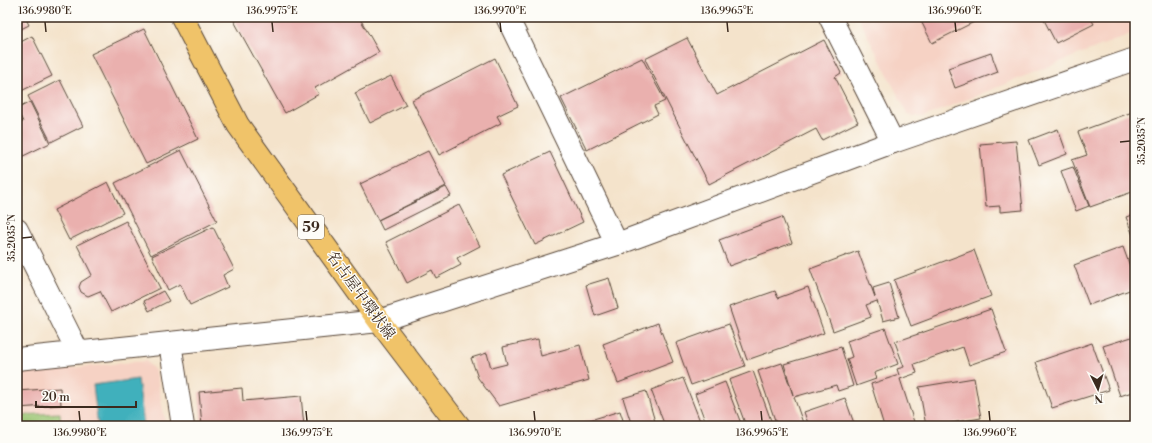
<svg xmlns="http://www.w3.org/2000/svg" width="1152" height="443" viewBox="0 0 1152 443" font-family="'Libre Bodoni','Noto Serif JP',serif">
  <rect width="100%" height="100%" fill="#fdfcf7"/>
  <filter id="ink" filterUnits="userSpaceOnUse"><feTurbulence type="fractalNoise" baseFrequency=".025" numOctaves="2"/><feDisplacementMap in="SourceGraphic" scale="8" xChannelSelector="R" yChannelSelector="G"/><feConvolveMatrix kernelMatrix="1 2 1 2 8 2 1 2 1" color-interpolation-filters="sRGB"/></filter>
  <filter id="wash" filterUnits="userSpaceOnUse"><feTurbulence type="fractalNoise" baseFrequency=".012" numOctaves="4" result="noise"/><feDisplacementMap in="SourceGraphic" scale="16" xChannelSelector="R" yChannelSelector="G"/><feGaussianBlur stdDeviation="0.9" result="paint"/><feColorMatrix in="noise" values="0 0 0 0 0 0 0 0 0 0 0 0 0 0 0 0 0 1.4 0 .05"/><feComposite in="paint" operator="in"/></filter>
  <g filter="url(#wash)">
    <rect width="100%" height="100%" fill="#f4e3cb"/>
    <g fill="#f6d2c4">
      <polygon points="858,17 1135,17 1135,32 923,117 908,115"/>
      <polygon points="146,361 156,372 166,426 17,426 17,373"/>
    </g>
    <polygon fill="#99c471" stroke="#6a7748" points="60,413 61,426 17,426 17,415"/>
    <polygon fill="#41b0bc" stroke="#3e6d6d" points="138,379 144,426 98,426 93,385"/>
    <g id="blocks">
      <g fill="#eab0ae">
        <polygon points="17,17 25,17 29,25 17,31"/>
        <polygon points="241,17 359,17 379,52 315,88 319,94 285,113 234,21"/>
        <polygon points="919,17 984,17 932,43"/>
        <polygon points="1045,17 1090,17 1094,24 1056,43 1043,18"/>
        <polygon points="144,29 198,139 146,164 91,54"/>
        <polygon points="32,36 52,76 17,93 17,44"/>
        <polygon points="687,38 717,95 824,40 841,73 835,77 858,122 822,140 816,129 709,184 645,59"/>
        <polygon points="991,53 998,72 955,88 948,68"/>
        <polygon points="495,58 518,106 497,116 501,123 439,155 412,100"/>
        <polygon points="642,58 665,101 654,106 658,114 587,150 561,98"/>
        <polygon points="391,76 406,105 370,123 355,93"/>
        <polygon points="60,80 83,126 51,142 28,96"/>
        <polygon points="30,102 50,143 17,159 17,124 23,122 17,109"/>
        <polygon points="1135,111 1135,191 1090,207 1072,160 1087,155 1078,132"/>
        <polygon points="1058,129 1067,154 1039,165 1029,140"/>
        <polygon points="1016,141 1023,210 1000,212 1000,206 986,207 980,144"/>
        <polygon points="181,150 217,221 151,255 115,183"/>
        <polygon points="428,151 446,186 378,220 360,184"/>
        <polygon points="550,152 583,222 535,245 501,175"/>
        <polygon points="1073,167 1089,206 1076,211 1061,171"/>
        <polygon points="108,182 123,213 69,240 54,210"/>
        <polygon points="446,187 451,196 383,230 378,220"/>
        <polygon points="459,205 480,246 457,258 461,265 436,278 432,270 407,283 386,242"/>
        <polygon points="1135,214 1135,241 1126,217"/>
        <polygon points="782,217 792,243 729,266 719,240"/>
        <polygon points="126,221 160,288 111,312 100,291 88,296 86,295 81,292 79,287 81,282 92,275 77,245"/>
        <polygon points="213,227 234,269 223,275 228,287 190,305 180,284 168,290 152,256"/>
        <polygon points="1123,247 1135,280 1135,288 1089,305 1074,265"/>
        <polygon points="974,250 991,296 911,326 894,280"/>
        <polygon points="858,251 875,297 873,288 889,283 899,317 883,321 877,301 866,305 871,317 833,331 810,269"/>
        <polygon points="609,278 618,308 595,316 586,285"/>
        <polygon points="808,287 824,333 747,360 729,307 775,291 778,298"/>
        <polygon points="163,291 169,301 149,311 144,301"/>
        <polygon points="991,309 1006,352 969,365 963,347 914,364 917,373 900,379 915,425 917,424 918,426 884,426 871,384 899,375 897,369 904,367 895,342"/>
        <polygon points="658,323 673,362 618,383 603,344"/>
        <polygon points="729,324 745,366 691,385 676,343"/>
        <polygon points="885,328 898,364 874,373 876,379 856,386 847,359 852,357 847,341"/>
        <polygon points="1135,336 1135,391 1120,396 1103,346"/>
        <polygon points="538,339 541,356 580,345 589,380 499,406 478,378 471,358 487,353 491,368 507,364 503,347"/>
        <polygon points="1092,343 1109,390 1052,408 1036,362"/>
        <polygon points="841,347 853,386 838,391 836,385 794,397 804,426 777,426 758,371 782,363 793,395 784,364"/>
        <polygon points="753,371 773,426 746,426 729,380"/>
        <polygon points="683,378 702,426 665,426 651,390"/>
        <polygon points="974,378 981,418 934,426 926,426 919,387"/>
        <polygon points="725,382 742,426 707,426 695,394"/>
        <polygon points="60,388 61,405 17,408 17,391"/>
        <polygon points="242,388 243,401 301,396 304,426 202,426 199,392"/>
        <polygon points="646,391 656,425 662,423 663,426 632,426 623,398"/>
        <polygon points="845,398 855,426 809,426 804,412"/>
        <polygon points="620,411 625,426 577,426 577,424"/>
      </g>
    </g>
  </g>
  <g filter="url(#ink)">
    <use href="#blocks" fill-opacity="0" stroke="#574638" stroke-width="1"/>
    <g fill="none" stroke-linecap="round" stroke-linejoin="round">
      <defs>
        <g id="street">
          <polyline points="507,17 617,244"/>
          <polyline points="830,17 893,142"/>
          <polyline points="17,230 78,352"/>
          <polyline points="170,343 183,426"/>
          <polyline points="17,359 379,321 617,244 893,142 1135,59"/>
        </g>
        <polyline id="primary" points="182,17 238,125 379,321 459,426"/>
      </defs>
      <use href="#street" stroke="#574638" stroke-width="24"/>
      <use href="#primary" stroke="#574638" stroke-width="24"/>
      <use href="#street" stroke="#fff" stroke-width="22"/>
      <use href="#primary" stroke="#f0c369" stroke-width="22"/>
    </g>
  </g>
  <path fill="none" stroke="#3b2a1e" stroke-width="1.5" d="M45,22L46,32M272,22L273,32M500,22L501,32M727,22L728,32M955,22L956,32M1120,142L1130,141M22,238L32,237M79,411L80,421M306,411L307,421M534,411L535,421M761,411L762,421M989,411L990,421"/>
  <g text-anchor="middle" stroke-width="3" stroke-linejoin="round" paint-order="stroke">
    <rect fill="#fdfcf7" stroke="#75695f" stroke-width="1" x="298" y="215" width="26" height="24" rx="3"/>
    <g font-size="14" font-weight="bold" fill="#3b2a1e">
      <text x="311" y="232">59</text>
    </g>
    <g font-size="15" fill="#3b2a1e" stroke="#fdfcf7">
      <text transform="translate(361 295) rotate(54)" y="5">名古屋中環状線</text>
    </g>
  </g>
  <rect width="1152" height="443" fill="none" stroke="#fdfcf7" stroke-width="44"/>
  <g transform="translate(1098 389) rotate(175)" stroke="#fdfcf7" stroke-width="3" paint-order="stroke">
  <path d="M0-3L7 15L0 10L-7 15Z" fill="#3b2a1e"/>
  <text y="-6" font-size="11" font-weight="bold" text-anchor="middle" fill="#3b2a1e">N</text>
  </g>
  <path d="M36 401v6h100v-6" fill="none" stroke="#3b2a1e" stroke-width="2"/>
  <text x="42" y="401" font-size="12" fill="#3b2a1e" stroke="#fdfcf7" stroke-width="3" paint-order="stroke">20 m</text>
  <rect x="22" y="22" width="1108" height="399" fill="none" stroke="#3b2a1e" stroke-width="1.5"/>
  <g font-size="10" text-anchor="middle" fill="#3b2a1e">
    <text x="45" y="14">136.9980°E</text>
    <text x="272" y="14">136.9975°E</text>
    <text x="500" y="14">136.9970°E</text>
    <text x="727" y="14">136.9965°E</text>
    <text x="955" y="14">136.9960°E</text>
    <text transform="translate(1141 141) rotate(-90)" y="4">35.2035°N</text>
    <text transform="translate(11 238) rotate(-90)" y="4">35.2035°N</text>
    <text x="80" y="436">136.9980°E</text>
    <text x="307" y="436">136.9975°E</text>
    <text x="535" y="436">136.9970°E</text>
    <text x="762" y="436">136.9965°E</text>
    <text x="990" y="436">136.9960°E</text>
  </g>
</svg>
